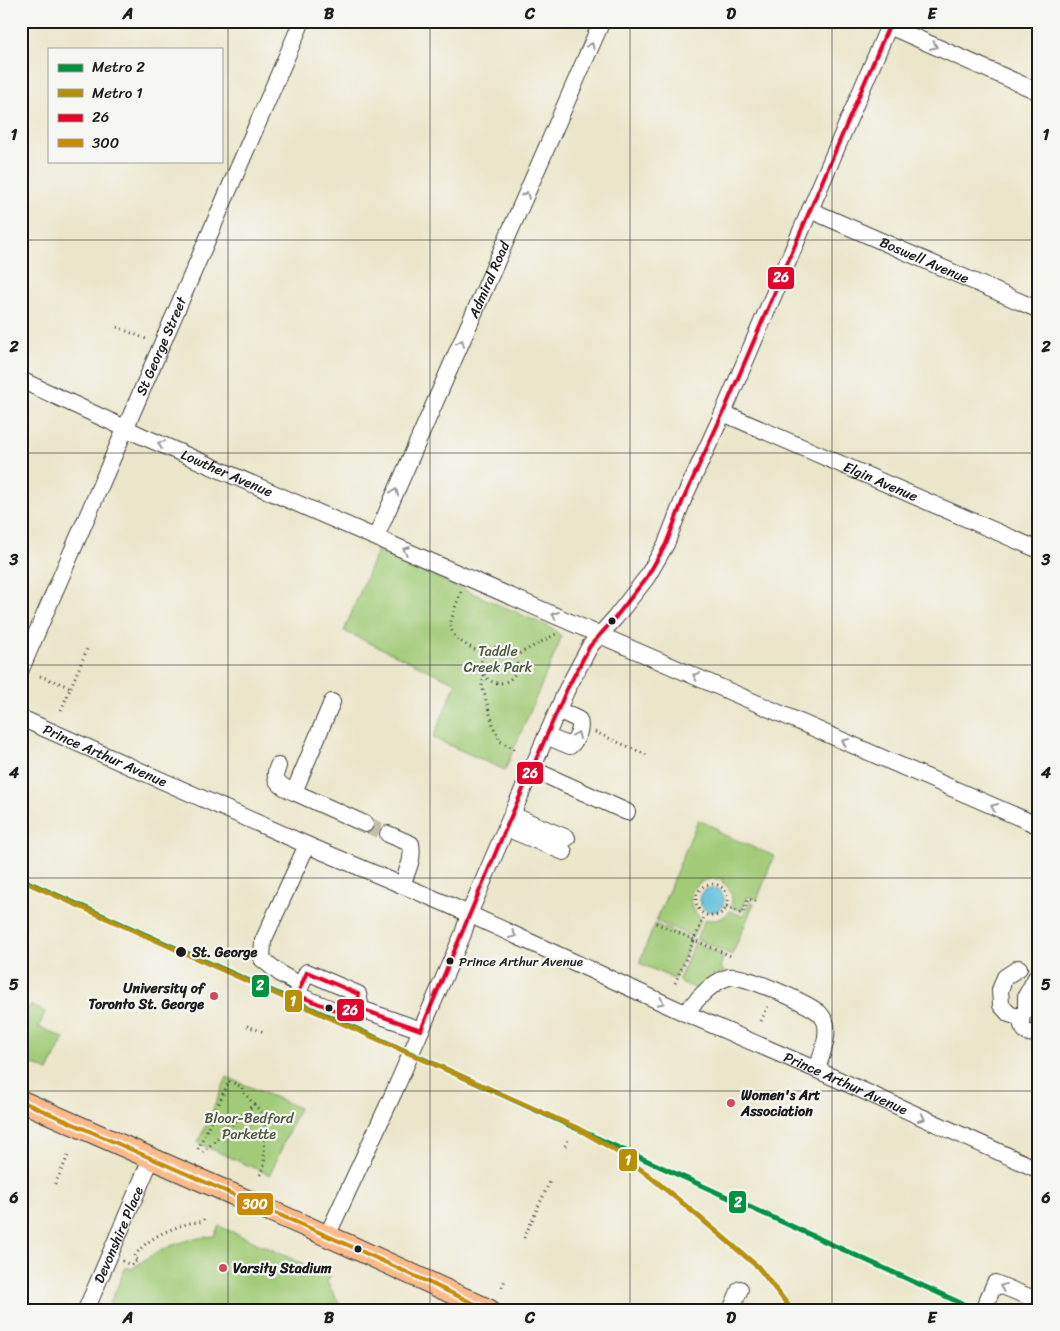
<svg xmlns="http://www.w3.org/2000/svg" width="1060" height="1331" viewBox="0 0 1060 1331" font-family="Sriracha,sans-serif">
  <rect width="100%" height="100%" fill="#f6f6f2"/>
  <filter id="ink" filterUnits="userSpaceOnUse"><feTurbulence type="fractalNoise" baseFrequency=".02" numOctaves="2"/><feDisplacementMap in="SourceGraphic" scale="10" xChannelSelector="R" yChannelSelector="G"/><feConvolveMatrix kernelMatrix="1 2 1 2 8 2 1 2 1" color-interpolation-filters="sRGB"/></filter>
  <filter id="wash" filterUnits="userSpaceOnUse"><feTurbulence type="fractalNoise" baseFrequency=".0096" numOctaves="4" result="noise"/><feDisplacementMap in="SourceGraphic" scale="20" xChannelSelector="R" yChannelSelector="G"/><feGaussianBlur stdDeviation="1.12" result="paint"/><feColorMatrix in="noise" values="0 0 0 0 0 0 0 0 0 0 0 0 0 0 0 0 0 1.4 0 .05"/><feComposite in="paint" operator="in"/></filter>
  <g filter="url(#wash)">
    <rect width="100%" height="100%" fill="#ebe6ca"/>
    <g fill="#a1cb77" stroke="#5e744a">
      <polygon points="377,551 554,629 561,637 558,646 505,770 433,738 456,683 344,631"/>
      <path d="M698,820L718,829L717,832L774,856L757,900L748,896L742,911L731,907C734,896 731,888 722,882L723,880L719,878L718,879C693,876 680,903 701,918L693,937L656,921Z"/>
      <path d="M750,902L754,903L732,955L696,939L705,919C715,922 723,919 730,911L743,916Z"/>
      <polygon points="655,924 692,940 674,979 639,963"/>
      <polygon points="695,942 724,956 720,966 724,972 697,989 678,981"/>
      <polygon points="30,1005 45,1012 39,1027 64,1038 48,1071 21,1059 21,1024"/>
      <polygon points="227,1077 299,1108 270,1175 198,1143"/>
      <path d="M219,1226L330,1276L327,1282L343,1310H107L126,1267L132,1269C157,1249 182,1239 214,1236Z"/>
    </g>
    <circle fill="#5ebfdc" stroke="#3d6e7c" cx="712" cy="900" r="12"/>
  </g>
  <g filter="url(#ink)">
    <g fill="none" stroke-linecap="round" stroke-linejoin="round">
      <polyline stroke="#c2bea7" stroke-width="16" stroke-dasharray="16 8" stroke-linecap="butt" points="365,824 388,834"/>
      <defs>
        <g id="minor">
          <polyline points="889,26 1039,92"/>
          <path id="s1" d="M810,210L1039,310"/>
          <path id="s2" d="M21,380L142,436L1039,826"/>
          <path id="s3" d="M723,413L1039,550"/>
          <path id="s4" d="M376,537L602,21"/>
          <path id="s5" d="M21,669L302,21"/>
          <polyline points="332,702 294,792 365,824"/>
          <path id="s6" d="M21,718L307,845L449,905L685,1013L817,1070L1039,1170"/>
          <path d="M546,736L570,746C577,739 582,729 579,720L558,710"/>
          <path d="M278,766C271,781 282,787 294,792"/>
          <polyline points="532,769 627,812"/>
          <polyline points="512,815 567,838"/>
          <polyline points="506,828 564,852"/>
          <path d="M388,834L411,844C414,859 407,871 402,885"/>
          <polyline points="1019,968 1005,977 1000,990 1001,1005 1009,1014 1021,1018"/>
          <polyline points="301,985 282,975 262,959 263,941 307,845"/>
          <path d="M1039,1008C1022,1005 1015,1023 1028,1033L1039,1034"/>
          <polyline points="361,1009 358,994 307,972 297,995 337,1011 361,1009 421,1030"/>
          <polyline points="1026,1010 1026,996 1039,972"/>
          <path d="M685,1013C697,1000 711,982 729,977C742,973 806,1003 818,1012C821,1014 823,1018 825,1021C830,1035 821,1056 817,1070"/>
          <polyline points="327,1236 394,1092 463,934 469,914 506,828 567,689 590,646 615,618 647,577 666,544 683,500 723,413 891,21"/>
          <path id="s7" d="M86,1310L151,1159"/>
          <polyline points="731,1310 740,1289"/>
          <polyline points="983,1310 995,1283 1039,1301"/>
        </g>
        <polyline id="major" points="21,1101 348,1245 489,1310"/>
      </defs>
      <use href="#minor" stroke="#3b3a36" stroke-width="18"/>
      <use href="#major" stroke="#3b3a36" stroke-width="23"/>
      <g stroke="#3b3a36" stroke-width="3" stroke-dasharray="1 4" stroke-linecap="butt">
        <polyline points="117,327 146,339"/>
        <path d="M461,592C446,631 444,635 484,654"/>
        <circle cx="499" cy="665" r="18"/>
        <polyline points="515,656 558,633"/>
        <polyline points="484,675 482,686 494,728 500,741 516,750"/>
        <polyline points="40,676 72,688"/>
        <polyline points="61,710 88,647"/>
        <polyline points="595,732 647,755"/>
        <circle cx="712" cy="900" r="16"/>
        <polyline points="726,907 743,913 748,899 757,902"/>
        <polyline points="656,923 731,956"/>
        <polyline points="675,983 705,915"/>
        <polyline points="761,1021 769,1004"/>
        <polyline points="247,1026 264,1032"/>
        <polyline points="254,1104 265,1116 264,1166 259,1177"/>
        <polyline points="565,1146 568,1140"/>
        <polyline points="198,1149 229,1081 242,1087 243,1092 254,1104 203,1152"/>
        <polyline points="55,1184 68,1156"/>
        <polyline points="524,1238 550,1181"/>
        <path d="M122,1261L131,1265L138,1260L134,1258C143,1241 166,1230 184,1225C190,1222 197,1223 203,1221L205,1217"/>
        <polyline points="502,1287 505,1280"/>
        <polyline points="395,1310 397,1304"/>
      </g>
      <use href="#minor" stroke="#fff" stroke-width="16"/>
      <use href="#major" stroke="#fabb8c" stroke-width="21"/>
      <defs>
        <g id="bus-1">
          <polygon points="307,972 358,994 361,1009 337,1011 297,995"/>
          <polyline points="361,1009 421,1030"/>
          <polyline points="421,1030 506,828 567,689 590,646 615,618 647,577 666,544 683,500 723,413 891,21"/>
        </g>
        <polyline id="bus-2" points="21,1101 348,1245 488,1310"/>
      </defs>
      <use href="#bus-1" stroke="#f6f6f2" stroke-width="8"/>
      <use href="#bus-2" stroke="#f6f6f2" stroke-width="8"/>
      <use href="#bus-1" stroke="#e4002b" stroke-width="4"/>
      <use href="#bus-2" stroke="#cb8a06" stroke-width="4"/>
      <defs>
        <polyline id="metro-1" points="21,879 344,1023 976,1310"/>
        <polyline id="metro-2" points="21,880 577,1128 613,1149 647,1174 698,1216 758,1267 792,1310"/>
      </defs>
      <use href="#metro-1" stroke="#f6f6f2" stroke-width="9"/>
      <use href="#metro-2" stroke="#f6f6f2" stroke-width="9"/>
      <use href="#metro-1" stroke="#00923f" stroke-width="5"/>
      <use href="#metro-2" stroke="#b69108" stroke-width="5"/>
    </g>
    <defs><path id="oneway-chevron" d="M-2-3.5L2.5 0L-2 3.5" fill="none" stroke-width="1.6" stroke-linecap="round" stroke-linejoin="round" transform="scale(1.25)"/></defs>
    <g stroke="#999">
      <use href="#oneway-chevron" transform="translate(591 46) rotate(-66)"/>
      <use href="#oneway-chevron" transform="translate(934 46) rotate(24)"/>
      <use href="#oneway-chevron" transform="translate(526 195) rotate(-66)"/>
      <use href="#oneway-chevron" transform="translate(461 343) rotate(-66)"/>
      <use href="#oneway-chevron" transform="translate(161 444) rotate(-157)"/>
      <use href="#oneway-chevron" transform="translate(395 492) rotate(-66)"/>
      <use href="#oneway-chevron" transform="translate(406 550) rotate(-157)"/>
      <use href="#oneway-chevron" transform="translate(555 615) rotate(-157)"/>
      <use href="#oneway-chevron" transform="translate(696 676) rotate(-156)"/>
      <use href="#oneway-chevron" transform="translate(577 735) rotate(-67)"/>
      <use href="#oneway-chevron" transform="translate(845 742) rotate(-156)"/>
      <use href="#oneway-chevron" transform="translate(994 807) rotate(-156)"/>
      <use href="#oneway-chevron" transform="translate(513 935) rotate(24)"/>
      <use href="#oneway-chevron" transform="translate(661 1002) rotate(24)"/>
      <use href="#oneway-chevron" transform="translate(922 1118) rotate(25)"/>
      <use href="#oneway-chevron" transform="translate(1003 1287) rotate(-158)"/>
    </g>
  </g>
  <path fill="none" stroke="#1c1c1c" stroke-width="1" stroke-opacity="0.55" d="M228,21V1310M430,21V1310M630,21V1310M832,21V1310M21,240H1039M21,453H1039M21,665H1039M21,878H1039M21,1091H1039"/>
  <g fill="#1c1c1c" stroke="#f6f6f2" stroke-width="2">
    <circle cx="612" cy="621" r="4.5"/>
    <circle cx="181" cy="952" r="6"/>
    <circle cx="450" cy="961" r="4.5"/>
    <circle cx="329" cy="1008" r="4.5"/>
    <circle cx="358" cy="1249" r="4.5"/>
  </g>
  <g fill="#d1495b" stroke="#f6f6f2" stroke-width="2">
    <circle cx="214" cy="996" r="5"/>
    <circle cx="731" cy="1103" r="5"/>
    <circle cx="223" cy="1268" r="5"/>
  </g>
  <g text-anchor="middle" stroke-width="4.5" stroke-linejoin="round" paint-order="stroke">
    <g font-size="13" fill="#1c1c1c" stroke="#f6f6f2" text-anchor="start">
      <text x="459" y="966">Prince Arthur Avenue</text>
    </g>
    <g font-size="14" fill="#1c1c1c" stroke="#f6f6f2">
      <text dy="5" stroke="none"><textPath href="#s1" startOffset="125">Boswell Avenue</textPath></text>
      <text dy="5" stroke="none"><textPath href="#s4" startOffset="281">Admiral Road</textPath></text>
      <text dy="5" stroke="none"><textPath href="#s5" startOffset="352">St George Street</textPath></text>
      <text dy="5" stroke="none"><textPath href="#s2" startOffset="226">Lowther Avenue</textPath></text>
      <text dy="5" stroke="none"><textPath href="#s3" startOffset="172">Elgin Avenue</textPath></text>
      <text dy="5" stroke="none"><textPath href="#s6" startOffset="92">Prince Arthur Avenue</textPath></text>
      <text dy="5" stroke="none"><textPath href="#s6" startOffset="902">Prince Arthur Avenue</textPath></text>
      <text dy="5" stroke="none"><textPath href="#s7" startOffset="82">Devonshire Place</textPath></text>
    </g>
    <g font-size="14" fill="#4b593c" stroke="#f6f6f2">
      <text x="498" y="656">Taddle<tspan x="498" dy="16">Creek Park</tspan></text>
      <text x="249" y="1123">Bloor-Bedford<tspan x="249" dy="16">Parkette</tspan></text>
    </g>
    <g font-size="14" font-weight="bold" fill="#1c1c1c" stroke="#f6f6f2" text-anchor="start">
      <text x="192" y="957">St. George</text>
    </g>
    <g font-size="14" font-weight="bold" fill="#1c1c1c" stroke="#f6f6f2" text-anchor="start">
      <text x="204" y="993" text-anchor="end">University of<tspan x="204" dy="16">Toronto St. George</tspan></text>
      <text x="741" y="1100">Women's Art<tspan x="741" dy="16">Association</tspan></text>
      <text x="233" y="1273">Varsity Stadium</text>
    </g>
  </g>
  <g stroke="#f6f6f2" stroke-width="2">
    <rect x="767" y="266" width="28" height="24" rx="5" fill="#e4002b"/>
    <rect x="516" y="761" width="28" height="24" rx="5" fill="#e4002b"/>
    <rect x="251" y="974" width="19" height="24" rx="5" fill="#00923f"/>
    <rect x="284" y="989" width="19" height="24" rx="5" fill="#b69108"/>
    <rect x="336" y="998" width="29" height="24" rx="5" fill="#e4002b"/>
    <rect x="618" y="1148" width="20" height="24" rx="5" fill="#b69108"/>
    <rect x="728" y="1190" width="19" height="24" rx="5" fill="#00923f"/>
    <rect x="236" y="1192" width="38" height="24" rx="5" fill="#cb8a06"/>
  </g>
  <g font-size="14" text-anchor="middle" font-weight="bold" fill="#fff">
    <text x="781" y="282">26</text>
    <text x="530" y="778">26</text>
    <text x="260" y="990">2</text>
    <text x="293" y="1006">1</text>
    <text x="350" y="1015">26</text>
    <text x="628" y="1165">1</text>
    <text x="738" y="1207">2</text>
    <text x="255" y="1209">300</text>
  </g>
  <rect width="1060" height="1331" fill="none" stroke="#f6f6f2" stroke-width="55"/>
  <rect x="48" y="48" width="175" height="115" fill="#f6f6f2" stroke="#9f9f9c"/>
  <rect x="58" y="64" width="25" height="8" fill="#00923f" stroke="#9f9f9c"/>
  <text x="92" y="72" font-size="15" fill="#1c1c1c">Metro 2</text>
  <rect x="58" y="89" width="25" height="8" fill="#b69108" stroke="#9f9f9c"/>
  <text x="92" y="98" font-size="15" fill="#1c1c1c">Metro 1</text>
  <rect x="58" y="114" width="25" height="8" fill="#e4002b" stroke="#9f9f9c"/>
  <text x="92" y="122" font-size="15" fill="#1c1c1c">26</text>
  <rect x="58" y="139" width="25" height="8" fill="#cb8a06" stroke="#9f9f9c"/>
  <text x="92" y="148" font-size="15" fill="#1c1c1c">300</text>
  <rect x="28" y="28" width="1004" height="1276" fill="none" stroke="#1c1c1c" stroke-width="2"/>
  <g font-size="16" text-anchor="middle" font-weight="bold" fill="#1c1c1c">
    <text x="128" y="19">A</text>
    <text x="329" y="19">B</text>
    <text x="530" y="19">C</text>
    <text x="731" y="19">D</text>
    <text x="932" y="19">E</text>
    <text x="14" y="140">1</text>
    <text x="1046" y="140">1</text>
    <text x="14" y="352">2</text>
    <text x="1046" y="352">2</text>
    <text x="14" y="565">3</text>
    <text x="1046" y="565">3</text>
    <text x="14" y="778">4</text>
    <text x="1046" y="778">4</text>
    <text x="14" y="990">5</text>
    <text x="1046" y="990">5</text>
    <text x="14" y="1203">6</text>
    <text x="1046" y="1203">6</text>
    <text x="128" y="1323">A</text>
    <text x="329" y="1323">B</text>
    <text x="530" y="1323">C</text>
    <text x="731" y="1323">D</text>
    <text x="932" y="1323">E</text>
  </g>
</svg>
